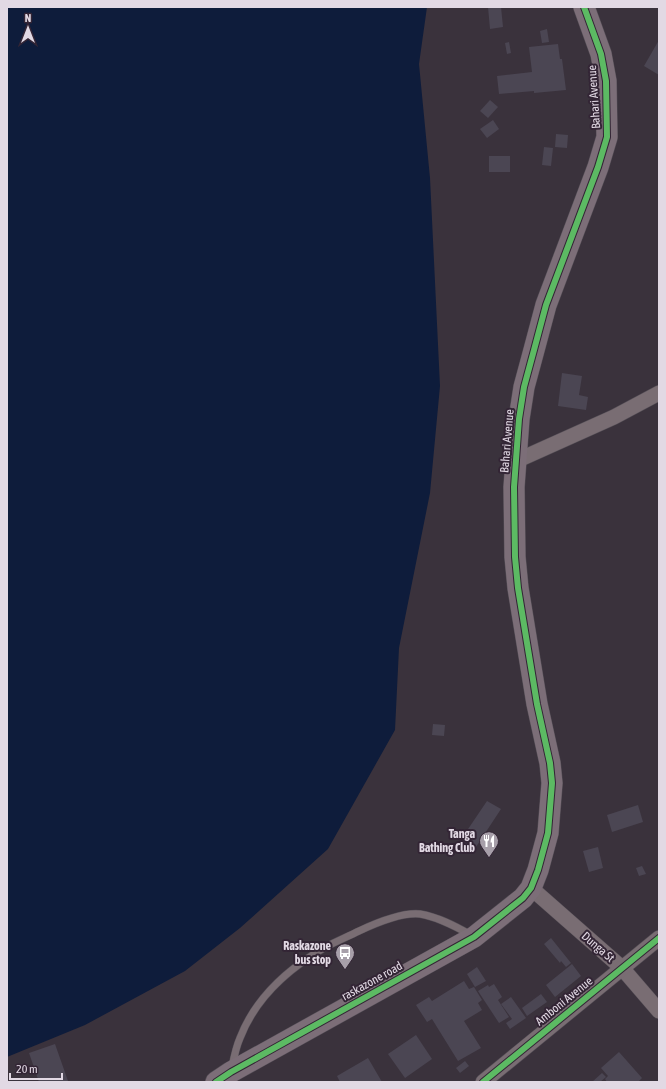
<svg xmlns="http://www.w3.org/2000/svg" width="666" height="1089" viewBox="0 0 666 1089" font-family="'Asap Condensed',sans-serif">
  <rect width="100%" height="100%" fill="#3a323c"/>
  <polygon fill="#0e1c3b" points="7,7 427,7 419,64 430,178 440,386 430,493 399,648 395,730 328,849 240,928 185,971 85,1025 7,1057"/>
  <g fill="#4b4653">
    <polygon points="488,7 501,7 503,27 490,29"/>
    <polygon points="547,29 549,42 542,43 540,31"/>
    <polygon points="659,40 659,75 644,66"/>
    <polygon points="509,42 511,53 507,54 505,43"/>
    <polygon points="558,44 560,59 562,59 566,90 534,93 534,91 499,94 497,76 532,72 529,47"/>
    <polygon points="490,100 498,107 488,118 480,111"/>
    <polygon points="493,120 499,129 487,138 480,129"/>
    <polygon points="556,134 568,135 567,148 555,147"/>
    <polygon points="544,147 553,148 551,166 542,165"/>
    <rect x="489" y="156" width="21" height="16"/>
    <polygon points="562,373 582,376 579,395 588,397 586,410 558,406"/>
    <polygon points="433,724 445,725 444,736 432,735"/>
    <polygon points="487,801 501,809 476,847 471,844 467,850 460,846 464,840 462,838"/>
    <polygon points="638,805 643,822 612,832 607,815"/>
    <polygon points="598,847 603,868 589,872 583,851"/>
    <polygon points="642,866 646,874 639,876 636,868"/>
    <polygon points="551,938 571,963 566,967 561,961 560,963 544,944"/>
    <polygon points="572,964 581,976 555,997 546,985"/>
    <polygon points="477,967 486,981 475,987 467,974"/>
    <polygon points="464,981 469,989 474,987 482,1000 478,1003 482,1010 464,1021 481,1048 458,1061 432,1019 427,1022 416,1005 429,997 432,1001"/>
    <polygon points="494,984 502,997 498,1000 509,1017 499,1023 478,991 488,985 489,987"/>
    <polygon points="541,994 547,1002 527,1016 522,1008"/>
    <polygon points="511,997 526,1018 510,1029 506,1023 512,1019 501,1004"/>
    <polygon points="416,1035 432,1059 405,1078 388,1054"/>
    <polygon points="55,1044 68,1081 39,1082 29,1053"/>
    <polygon points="619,1052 642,1078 638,1082 607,1082 605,1079 608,1076 601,1068"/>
    <polygon points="368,1058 382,1082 340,1082 337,1076"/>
    <polygon points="465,1061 469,1066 460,1073 456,1068"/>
    <polygon points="602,1073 606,1077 600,1082 592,1082"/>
  </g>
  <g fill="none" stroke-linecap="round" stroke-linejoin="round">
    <defs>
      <path id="lane" d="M232,1067C234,1057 236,1047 240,1038C255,999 288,969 324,948C335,942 347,937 359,931C376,923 401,912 420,914C438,917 455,926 471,935"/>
      <g id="street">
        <polyline points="516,461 614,417 659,393"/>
        <polyline points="531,888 622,968 659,1011"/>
        <polyline points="483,1082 659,938"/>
      </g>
      <polyline id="secondary" points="216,1082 231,1072 474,937 523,898 531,888 538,870 548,833 552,783 550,763 537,704 518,588 515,557 514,487 519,419 524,387 534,350 546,305 598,167 607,137 606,81 601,54 584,7"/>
    </defs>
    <use href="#lane" stroke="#544e56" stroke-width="8"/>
    <use href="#street" stroke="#544e56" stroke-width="16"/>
    <use href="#secondary" stroke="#544e56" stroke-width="22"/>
    <use href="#lane" stroke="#796d73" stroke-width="7"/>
    <use href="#street" stroke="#796d73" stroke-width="15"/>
    <use href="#secondary" stroke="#7c6e78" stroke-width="21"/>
    <defs>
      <g id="cycleway">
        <polyline points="216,1082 231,1072 474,937 523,898 531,888 538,870 548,833 552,783 550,763 537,704 518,588 515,557 514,487 519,419 524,387 534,350 546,305 598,167 607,137 606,81 601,54 584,7"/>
        <polyline points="483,1082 659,938"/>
      </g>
    </defs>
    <use href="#cycleway" stroke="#332535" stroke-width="8"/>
    <use href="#cycleway" stroke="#5cba63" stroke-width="6"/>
  </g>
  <defs>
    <symbol id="restaurant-pin" viewBox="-11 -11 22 30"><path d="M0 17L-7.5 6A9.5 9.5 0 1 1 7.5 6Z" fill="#a79fa9" stroke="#332535"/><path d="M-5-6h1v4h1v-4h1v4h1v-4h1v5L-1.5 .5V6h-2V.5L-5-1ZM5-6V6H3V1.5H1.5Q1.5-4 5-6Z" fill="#fff"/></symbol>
    <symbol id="bus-pin" viewBox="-11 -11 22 30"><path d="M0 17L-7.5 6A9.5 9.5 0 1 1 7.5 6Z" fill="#a79fa9" stroke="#332535"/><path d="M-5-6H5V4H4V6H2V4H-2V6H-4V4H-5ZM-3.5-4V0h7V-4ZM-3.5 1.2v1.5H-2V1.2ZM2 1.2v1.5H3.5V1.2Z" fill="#fff"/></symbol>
  </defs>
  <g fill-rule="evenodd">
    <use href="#restaurant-pin" x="478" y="830" width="22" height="30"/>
    <use href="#bus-pin" x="334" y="942" width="22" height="30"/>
  </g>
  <g text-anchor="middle" stroke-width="4" stroke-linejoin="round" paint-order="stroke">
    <g font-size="12" fill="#e2d9e4" stroke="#332535">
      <text transform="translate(594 97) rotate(-94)" y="4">Bahari Avenue</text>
      <text transform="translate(507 441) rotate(-85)" y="4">Bahari Avenue</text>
      <text transform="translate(598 947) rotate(41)" y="4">Dunga St</text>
      <text transform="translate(372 981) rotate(-29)" y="4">raskazone road</text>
      <text transform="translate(564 1001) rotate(-39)" y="4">Amboni Avenue</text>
    </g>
    <g font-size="12" font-weight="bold" fill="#e2d9e4" stroke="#332535" text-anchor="end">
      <text x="475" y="838">Tanga<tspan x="475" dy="14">Bathing Club</tspan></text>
      <text x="331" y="950">Raskazone<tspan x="331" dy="14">bus stop</tspan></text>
    </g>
  </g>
  <rect width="666" height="1089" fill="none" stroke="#e2d9e4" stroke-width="16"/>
  <g transform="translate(28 28)" stroke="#332535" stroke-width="3" paint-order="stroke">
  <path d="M0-3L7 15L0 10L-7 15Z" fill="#e2d9e4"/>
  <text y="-6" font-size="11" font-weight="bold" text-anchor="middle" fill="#e2d9e4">N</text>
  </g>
  <path d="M10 1073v6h52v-6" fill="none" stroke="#e2d9e4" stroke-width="2"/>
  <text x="16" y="1073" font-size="12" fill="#e2d9e4" stroke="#332535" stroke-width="3" paint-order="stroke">20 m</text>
</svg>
